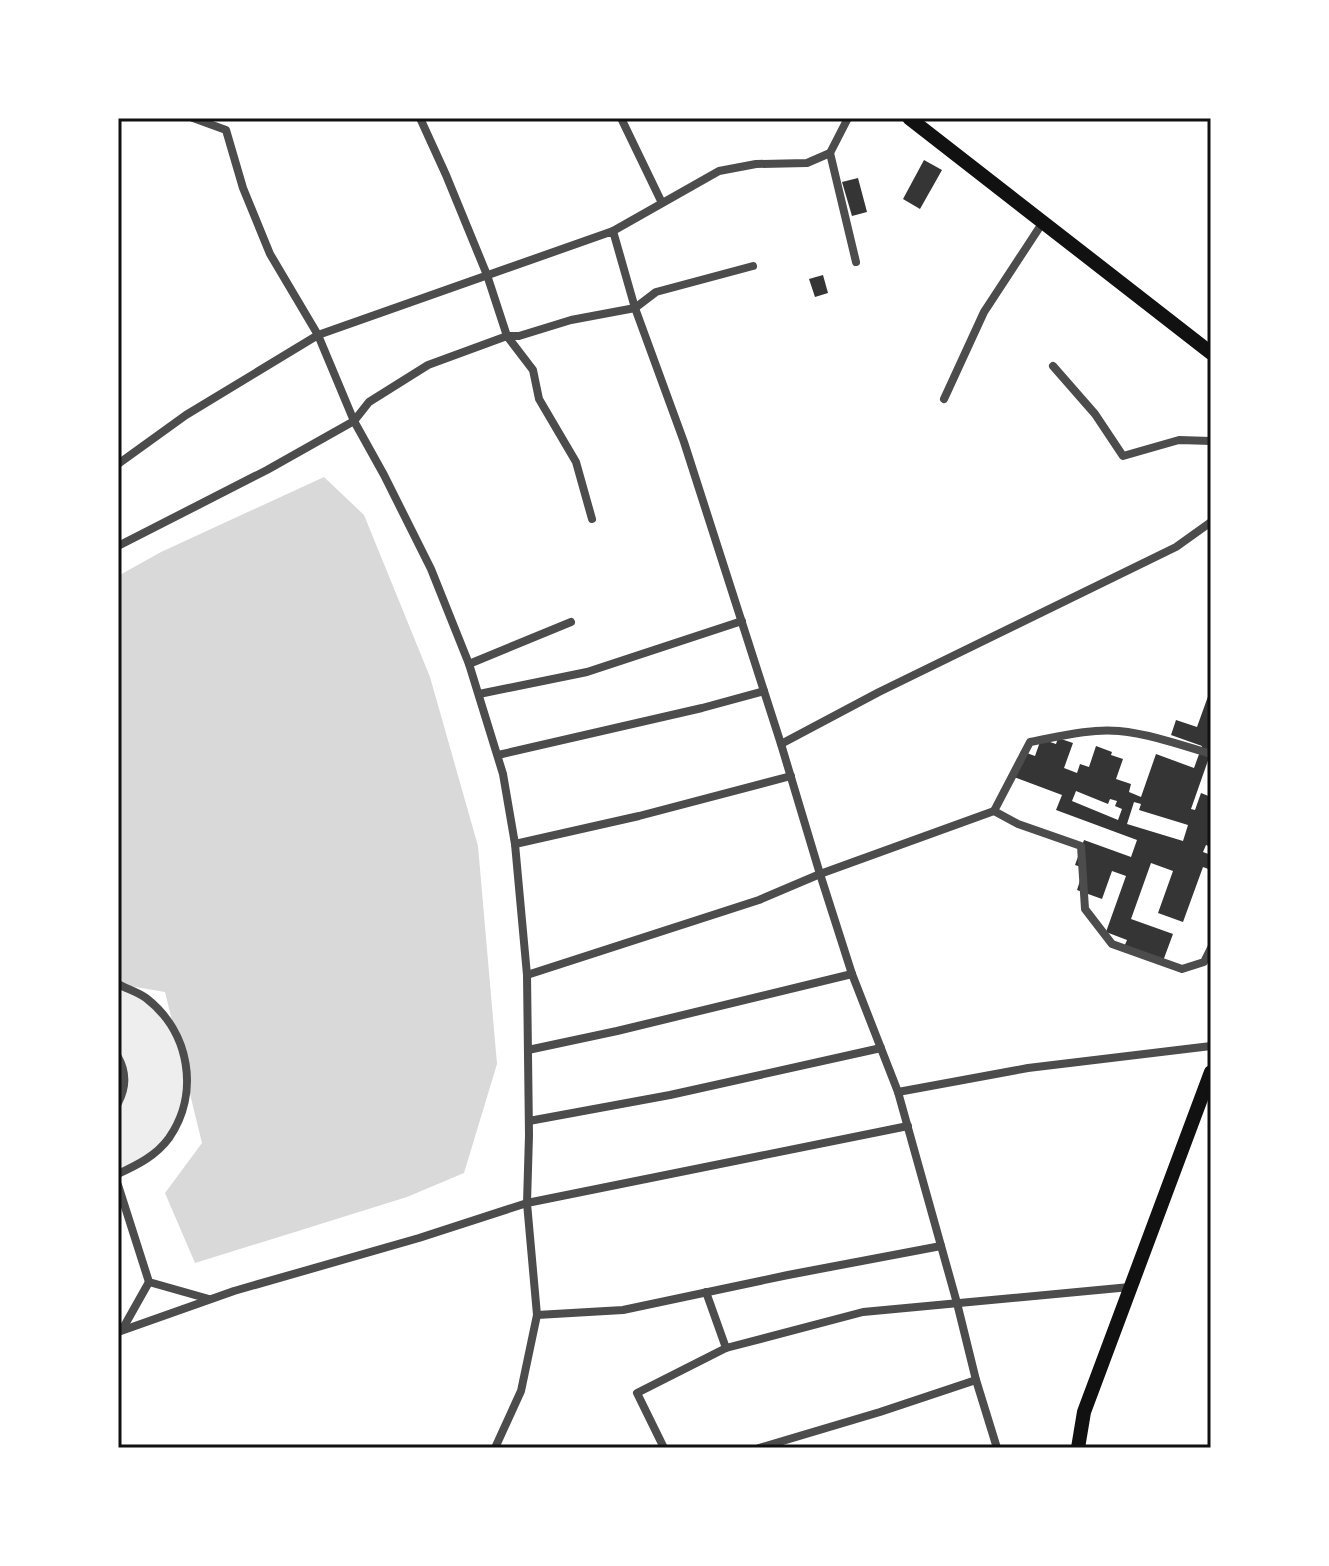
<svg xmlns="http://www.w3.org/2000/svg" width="1329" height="1566" viewBox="0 0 1329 1566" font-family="'Alegreya Sans',sans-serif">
  <rect width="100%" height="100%" fill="#fff"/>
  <polygon fill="#eee" points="118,984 145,997 168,1019 188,1080 183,1112 168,1140 118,1173"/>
  <polygon fill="#d9d9d9" points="324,477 364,515 430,677 478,846 497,1064 464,1173 407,1197 195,1263 165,1193 202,1143 165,992 118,984 118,576 161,552"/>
  <g fill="#353535" fill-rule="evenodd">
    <polygon points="924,160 942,170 920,209 903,199"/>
    <polygon points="858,178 867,212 852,216 842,182"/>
    <polygon points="823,275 828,293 815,297 809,279"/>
    <path d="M1211,688V752L1191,809L1195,810L1201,793L1211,797V847L1206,845L1203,852L1211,855V870L1203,867L1183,922L1158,913L1173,871L1151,863L1131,919L1173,934L1163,961L1124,947L1127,940L1106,932L1126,876L1112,871L1102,899L1077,890L1084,868L1075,865L1084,840L1131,857L1137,840L1056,810L1062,795L1011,776L1021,751L1035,756L1041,739L1056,744L1058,738L1073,743L1064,768L1077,773L1080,764L1089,767L1096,746L1112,752L1111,755L1123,759L1116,779L1131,784L1129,792L1141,797L1156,754L1194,768L1202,746L1171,735L1176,720L1197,727ZM1076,791L1108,804L1110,799L1117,801L1115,806L1122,809L1118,820L1072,801ZM1134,802L1141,804L1139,810L1188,825L1183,841L1127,824Z"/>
  </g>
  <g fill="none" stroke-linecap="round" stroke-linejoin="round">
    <g stroke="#4c4c4c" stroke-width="8">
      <polyline points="193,118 226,130 243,188 270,254 318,335 354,421 369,402 428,365 507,336 519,336 571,320 635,308 656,292 753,266"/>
      <polyline points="420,118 446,175 487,275 507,336 533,370 539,399 576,462 592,519"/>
      <polyline points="621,118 662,203"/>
      <polyline points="830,153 856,262"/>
      <polyline points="613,231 719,171 756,164 807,163 830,153 848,118"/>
      <polyline points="1053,366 1095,414 1123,456 1179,440 1211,441"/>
      <polyline points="944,399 984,312 1043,222"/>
      <polyline points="118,464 186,415 318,335 613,231 635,308 684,442 781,744 820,874 852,974 898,1092 957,1303 976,1380 997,1448"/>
      <polyline points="118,546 267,470 354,421 384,475 431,569 469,664 503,774 515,844 527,975 529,1135 527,1203 419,1238 234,1291 118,1332"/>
      <polyline points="469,664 571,622"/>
      <polyline points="479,694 587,672 742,621"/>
      <polyline points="781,744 879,692 1176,547 1211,522"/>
      <polyline points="498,755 702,708 764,691"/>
      <path d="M994,811L1030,742C1057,737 1091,728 1119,731C1150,734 1181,745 1211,754"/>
      <polyline points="515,844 639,816 791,776"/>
      <polyline points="527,975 759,900 820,874 994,811 1018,824 1081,846 1085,909 1112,944 1182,969 1204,962 1211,948"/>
      <path d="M118,984C127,989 138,992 146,998C190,1032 200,1093 169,1138C156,1156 137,1165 118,1174"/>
      <polyline points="528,1050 617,1031 852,974"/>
      <path d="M118,1057C127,1073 126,1088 118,1103"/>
      <polyline points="898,1092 1028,1068 1211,1046"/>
      <polyline points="529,1121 670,1095 881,1048"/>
      <polyline points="118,1185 149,1282 209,1299"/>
      <polyline points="706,1292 726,1348"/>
      <polyline points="537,1315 623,1310 788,1275 941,1246"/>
      <polyline points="122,1330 149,1282"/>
      <polyline points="495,1448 521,1391 537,1315 527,1203 908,1126"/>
      <polyline points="664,1448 637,1393 726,1348 863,1312 1130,1287"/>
      <polyline points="759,1448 880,1412 976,1380"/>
    </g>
    <polyline stroke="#111" stroke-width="14" points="1078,1448 1084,1412 1211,1072"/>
    <polyline stroke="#111" stroke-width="14" points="909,118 1211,353"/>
  </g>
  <rect width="1329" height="1566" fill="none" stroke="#ffffff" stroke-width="240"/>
  <rect x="120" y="120" width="1089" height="1326" fill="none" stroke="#111" stroke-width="3"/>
</svg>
